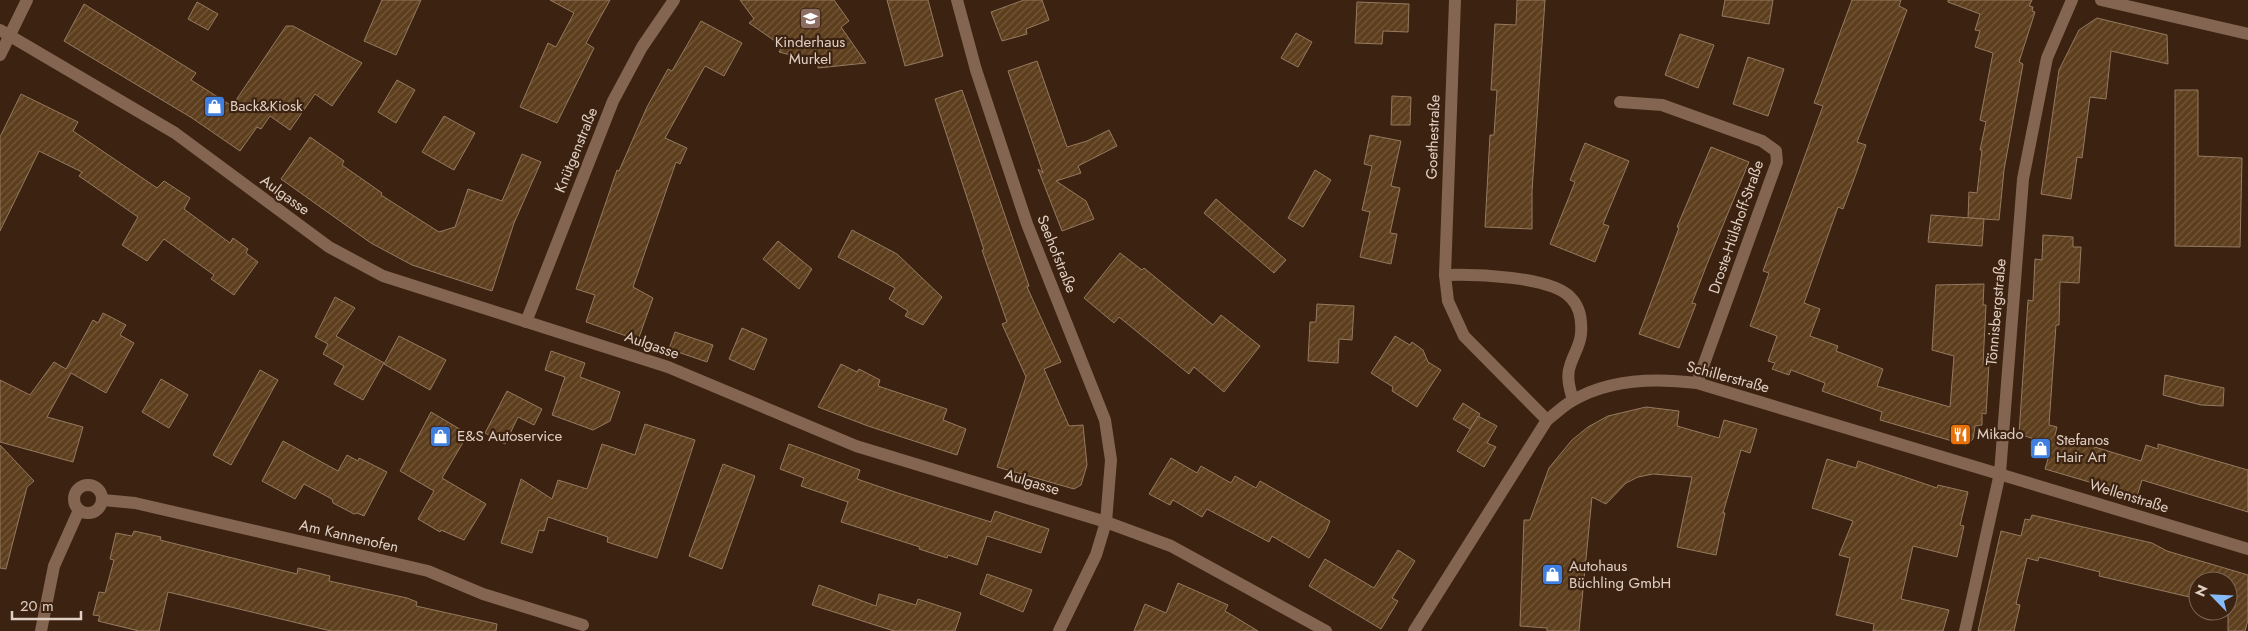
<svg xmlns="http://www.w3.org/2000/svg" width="2248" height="631" viewBox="0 0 2248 631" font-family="Jost,sans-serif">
  <defs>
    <pattern id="building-hatch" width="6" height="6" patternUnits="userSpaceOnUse" patternTransform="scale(1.25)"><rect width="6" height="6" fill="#5d3e1d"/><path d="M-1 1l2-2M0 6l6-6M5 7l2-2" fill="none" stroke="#74593c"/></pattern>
  </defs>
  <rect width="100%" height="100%" fill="#3c2210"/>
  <g fill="url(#building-hatch)" stroke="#957a61">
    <polygon points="382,0 421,0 396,55 364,41"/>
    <polygon points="550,0 610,0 586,43 594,48 557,123 520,107 548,43 556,47 574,13"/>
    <polygon points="740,0 834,0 849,21 841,27 866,63 818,68 818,62 779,52 782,46 749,23 754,19"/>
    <polygon points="887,0 928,0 943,56 905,66"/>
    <polygon points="1024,0 1042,0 1049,20 1026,29 1027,34 1002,41 991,12"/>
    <polygon points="1517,0 1545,0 1532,191 1532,229 1485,227 1490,135 1494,135 1497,90 1491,90 1495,24 1516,25"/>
    <polygon points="1725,0 1773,0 1769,24 1722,16"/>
    <polygon points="1852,0 1901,0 1899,6 1907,10 1857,142 1866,145 1857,171 1843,209 1838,207 1804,303 1820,309 1810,336 1838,346 1836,351 1883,369 1877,386 1950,407 1954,356 1932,350 1936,285 1984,284 1983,305 1986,305 1983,364 1989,364 1986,414 1982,413 1982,425 1975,426 1973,439 1966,445 1880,420 1882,412 1822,391 1825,383 1791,370 1789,375 1772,369 1775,363 1768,361 1777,336 1750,326 1769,273 1763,271 1823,106 1814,103"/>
    <polygon points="1948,0 2032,0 2029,6 2033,7 2032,11 2035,12 2019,62 2023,64 2004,170 1999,220 1968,218 1969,192 1977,193 1982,150 1980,150 1986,122 1980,120 1993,53 1975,47 1980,31 1975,30 1980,14 1948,2"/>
    <polygon points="197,2 218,14 208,30 188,19"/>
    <polygon points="1357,2 1409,4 1408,32 1383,31 1382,44 1355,43"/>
    <polygon points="84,4 196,73 191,80 232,106 286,26 293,26 362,63 332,106 315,94 290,130 270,116 261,129 257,127 240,151 192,118 64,41"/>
    <polygon points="2097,18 2167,35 2168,64 2111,51 2106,99 2090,97 2082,158 2077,157 2071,199 2041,194 2059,70 2079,30"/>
    <polygon points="701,21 742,43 724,76 705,66 665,138 687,148 680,164 676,162 633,287 653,298 638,340 586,322 595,295 576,289 617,170 619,171 647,107 668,69 672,71"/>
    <polygon points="1296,33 1312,42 1298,67 1281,58"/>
    <polygon points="1680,34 1714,45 1698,88 1665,75"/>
    <polygon points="1748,57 1784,69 1768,116 1733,104"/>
    <polygon points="1037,61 1067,147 1087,141 1109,130 1117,146 1078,166 1081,173 1056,181 1086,201 1094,219 1062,231 1038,169 1043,173 1008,71"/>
    <polygon points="397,80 415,90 396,123 378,112"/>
    <polygon points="962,90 1029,286 1027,287 1061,362 1044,369 1069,426 1083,425 1087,465 1081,485 1074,489 997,467 1026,377 1002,324 1007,322 982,250 984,250 935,99"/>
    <polygon points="2175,90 2198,90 2198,156 2242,158 2240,247 2175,246"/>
    <polygon points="21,94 78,122 73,131 157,188 164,181 190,198 184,209 230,243 233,238 248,249 246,253 258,262 234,295 211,279 214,275 164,239 147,261 122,245 138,217 79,176 82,172 39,151 0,231 0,137"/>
    <polygon points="1392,96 1411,97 1410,125 1391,125"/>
    <polygon points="444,116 475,133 454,170 422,152"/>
    <polygon points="1370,135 1401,141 1391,186 1400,188 1390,233 1397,234 1391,264 1360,257 1370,212 1362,210 1372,166 1364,164"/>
    <polygon points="310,137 344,161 342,165 382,193 381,195 439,232 455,227 468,189 502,201 522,154 541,162 514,223 492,291 412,265 371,243 281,179"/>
    <polygon points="1585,143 1629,161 1603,224 1609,226 1595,262 1550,244 1575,182 1570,180"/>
    <polygon points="1711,147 1749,162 1707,264 1692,303 1696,304 1679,348 1639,334 1679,228 1677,227"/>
    <polygon points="1315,170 1331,180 1303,227 1288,218"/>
    <polygon points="1216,199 1286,260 1274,273 1204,213"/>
    <polygon points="1931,215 1984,219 1982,246 1928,242"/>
    <polygon points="852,230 897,254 942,297 923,325 905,316 908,311 889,299 895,288 838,257"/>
    <polygon points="2043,235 2073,237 2073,247 2081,247 2079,283 2060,282 2059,325 2056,325 2049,425 2057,427 2055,435 2141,461 2146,445 2158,449 2158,444 2248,470 2248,512 2142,480 2137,496 2045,469 2048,459 2033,454 2037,440 2019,434 2028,300 2033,301 2035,259 2042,260"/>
    <polygon points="778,241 812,269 799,289 763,259"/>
    <polygon points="1120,253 1142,270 1144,268 1213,325 1221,315 1260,346 1224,392 1194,367 1189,374 1119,317 1114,323 1084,298"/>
    <polygon points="335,297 355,308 336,336 384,363 363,400 334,384 344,366 323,354 328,344 315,337"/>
    <polygon points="1317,304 1354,306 1352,340 1339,339 1338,363 1308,361 1310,322 1316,322"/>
    <polygon points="103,313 126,325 120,335 134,343 106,393 71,373 47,417 83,427 73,462 0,442 0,380 30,395 54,362 66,369 93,320 98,323"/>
    <polygon points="742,328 767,339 754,370 729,359"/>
    <polygon points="675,332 713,345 707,362 669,349"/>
    <polygon points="399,336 446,360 430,390 384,364"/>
    <polygon points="1395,336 1410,345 1412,342 1423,350 1428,362 1441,370 1417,407 1392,391 1393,387 1371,373"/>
    <polygon points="551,351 585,363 580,377 620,392 610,421 593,430 552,415 565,377 545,370"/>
    <polygon points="841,364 857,372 859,369 880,380 878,386 947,409 943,420 966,429 957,455 868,426 818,407"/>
    <polygon points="260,370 278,380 231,465 213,455"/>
    <polygon points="2165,375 2224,388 2223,406 2201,405 2163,395"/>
    <polygon points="161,379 188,395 169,428 142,412"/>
    <polygon points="507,391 542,409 534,425 518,417 505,444 485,433"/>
    <polygon points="1463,403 1480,414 1470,429 1453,419"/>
    <polygon points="1646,407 1679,411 1677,426 1719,438 1724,420 1757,429 1750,453 1741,450 1723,513 1725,513 1716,555 1677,547 1692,477 1653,474 1638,477 1626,483 1606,504 1592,497 1579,631 1547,631 1547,628 1520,626 1524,520 1530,520 1549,468 1572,440 1588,427 1608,416"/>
    <polygon points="431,412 468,434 442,478 486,504 464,540 441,530 440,532 418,519 434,491 400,471"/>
    <polygon points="1478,416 1497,426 1487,443 1496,447 1484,467 1457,451"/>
    <polygon points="645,424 695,440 657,558 607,542 608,537 548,517 544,531 539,530 532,553 501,543 521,479 552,499 558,480 587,489 602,444 635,455"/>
    <polygon points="283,441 338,471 347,455 358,461 359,458 387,472 364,516 357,513 354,514 333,503 332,499 304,484 295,499 262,481"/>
    <polygon points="789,444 860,470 857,479 901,494 991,522 995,511 1049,529 1041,553 987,536 977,565 948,555 947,558 919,549 920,547 841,522 848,502 801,486 804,478 780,469"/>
    <polygon points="0,445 34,481 27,487 6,569 0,568"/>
    <polygon points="1171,458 1197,473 1201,466 1231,483 1235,476 1256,488 1260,481 1330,521 1326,531 1309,558 1272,536 1269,542 1207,509 1202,517 1173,500 1170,505 1149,494"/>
    <polygon points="1827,459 1856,468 1858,461 1937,488 1938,485 1968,492 1960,525 1964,526 1957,557 1913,546 1901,599 1949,610 1943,631 1873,631 1874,624 1836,615 1850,558 1839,555 1853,521 1812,508"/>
    <polygon points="723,464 755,476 722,569 689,556"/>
    <polygon points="2032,515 2152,543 2167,551 2248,575 2248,620 2245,631 2228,631 2228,581 2198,581 2198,599 2099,576 2100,572 2039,557 2038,561 2027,558 2016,604 2020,605 2014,631 1978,631 2001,531 2021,536 2025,519 2030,520"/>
    <polygon points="134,531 161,537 160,540 297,574 298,568 330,576 329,581 407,598 417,602 416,606 497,624 496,631 331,631 168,592 159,631 139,631 98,621 100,616 93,615 99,592 105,593 114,560 110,559 116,533 132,536"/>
    <polygon points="1398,550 1415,561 1392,598 1398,601 1381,629 1309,586 1325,559 1374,588"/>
    <polygon points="987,574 1032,590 1023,612 980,594"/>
    <polygon points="1178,583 1228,605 1225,611 1258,631 1134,631 1145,604 1166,613"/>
    <polygon points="819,585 876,606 879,594 916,605 918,599 961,613 955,631 894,631 812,605"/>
  </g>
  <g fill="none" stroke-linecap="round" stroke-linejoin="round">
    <g stroke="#836551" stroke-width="12">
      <polyline points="957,0 976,70 1027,224 1105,420 1111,460 1106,522 1096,555 1059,631"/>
      <polyline points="1455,0 1445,275 1448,301 1464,336 1547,420"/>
      <polyline points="2101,0 2248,34"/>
      <polyline points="0,55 27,0"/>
      <polyline points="1620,102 1662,105 1762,141 1776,151 1777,162 1697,383"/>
      <path d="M1445,275C1473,274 1552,276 1571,298C1580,307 1582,321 1581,334C1580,346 1573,355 1570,366C1566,377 1570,390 1573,400"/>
      <polyline points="526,322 613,101 642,47 674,0"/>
      <circle cx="88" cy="499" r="14"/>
      <polyline points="103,500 135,503 428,571 483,594 583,625"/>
      <polyline points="41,631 54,566 79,510"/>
      <path d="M1414,631L1547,420C1555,414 1563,406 1572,401C1608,379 1657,378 1697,383L2248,549"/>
      <polyline points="1965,631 2000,473 2023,179 2047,58 2072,0"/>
    </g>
    <polyline stroke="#836551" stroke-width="12" points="0,30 175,133 329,247 383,276 668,367 856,446 1106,522 1171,546 1326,631"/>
  </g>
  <defs>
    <symbol id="school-square" viewBox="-11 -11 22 22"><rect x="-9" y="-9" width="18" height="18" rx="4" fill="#8d6e63" stroke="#3c2210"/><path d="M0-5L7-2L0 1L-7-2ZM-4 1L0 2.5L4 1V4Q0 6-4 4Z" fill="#fff"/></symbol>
    <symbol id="shop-square" viewBox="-11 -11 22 22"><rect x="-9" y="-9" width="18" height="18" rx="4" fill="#3f7fe0" stroke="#3c2210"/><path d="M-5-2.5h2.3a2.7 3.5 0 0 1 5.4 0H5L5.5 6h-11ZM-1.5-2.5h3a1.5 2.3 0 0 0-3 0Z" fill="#fff"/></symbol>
    <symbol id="restaurant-square" viewBox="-11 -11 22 22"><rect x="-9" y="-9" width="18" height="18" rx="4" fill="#e8710a" stroke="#3c2210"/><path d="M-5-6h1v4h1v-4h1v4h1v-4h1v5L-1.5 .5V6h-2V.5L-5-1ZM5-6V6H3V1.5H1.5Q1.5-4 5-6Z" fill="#fff"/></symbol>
  </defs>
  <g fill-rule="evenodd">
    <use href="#school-square" x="798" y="6" width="25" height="25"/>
    <use href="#shop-square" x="202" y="94" width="25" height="25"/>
    <use href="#restaurant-square" x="1948" y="422" width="25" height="25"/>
    <use href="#shop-square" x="428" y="424" width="25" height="25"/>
    <use href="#shop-square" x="2028" y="436" width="25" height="25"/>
    <use href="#shop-square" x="1540" y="562" width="25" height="25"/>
  </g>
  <g text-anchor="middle" stroke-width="4.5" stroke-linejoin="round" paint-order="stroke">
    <g font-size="15" fill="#e0cfc3" stroke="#3c2210" text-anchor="start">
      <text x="810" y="47" text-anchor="middle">Kinderhaus<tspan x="810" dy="17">Murkel</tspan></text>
      <text x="230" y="111">Back&amp;Kiosk</text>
      <text x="1977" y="439">Mikado</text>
      <text x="457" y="441">E&amp;S Autoservice</text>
      <text x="2056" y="445">Stefanos<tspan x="2056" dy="17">Hair Art</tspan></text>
      <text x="1569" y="571">Autohaus<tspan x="1569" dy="17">Büchling GmbH</tspan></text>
    </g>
    <g font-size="15" fill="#e0cfc3" stroke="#3c2210">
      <text transform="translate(1433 137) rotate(-88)" y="5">Goethestraße</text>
      <text transform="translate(576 150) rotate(-68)" y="5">Knütgenstraße</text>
      <text transform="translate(285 195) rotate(36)" y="5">Aulgasse</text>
      <text transform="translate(1736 227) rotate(-71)" y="5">Droste-Hülshoff-Straße</text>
      <text transform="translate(1057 254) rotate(68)" y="5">Seehofstraße</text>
      <text transform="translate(1996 312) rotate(-85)" y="5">Tönnisbergstraße</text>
      <text transform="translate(652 345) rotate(19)" y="5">Aulgasse</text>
      <text transform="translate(1728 377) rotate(15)" y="5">Schillerstraße</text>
      <text transform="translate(1032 482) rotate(17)" y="5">Aulgasse</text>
      <text transform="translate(2129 496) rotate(17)" y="5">Wellenstraße</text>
      <text transform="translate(349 536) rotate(13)" y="5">Am Kannenofen</text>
    </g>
  </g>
  <g transform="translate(2213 596) rotate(294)"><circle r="24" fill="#3c2210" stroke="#7e6758"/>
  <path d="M0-4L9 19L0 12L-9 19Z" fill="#85bbfb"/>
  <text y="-8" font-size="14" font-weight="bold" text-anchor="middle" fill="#e0cfc3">N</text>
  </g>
  <path d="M12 611v8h69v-8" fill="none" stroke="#e0cfc3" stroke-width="2.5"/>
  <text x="20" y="611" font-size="15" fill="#e0cfc3" stroke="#3c2210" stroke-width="4" paint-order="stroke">20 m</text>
</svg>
